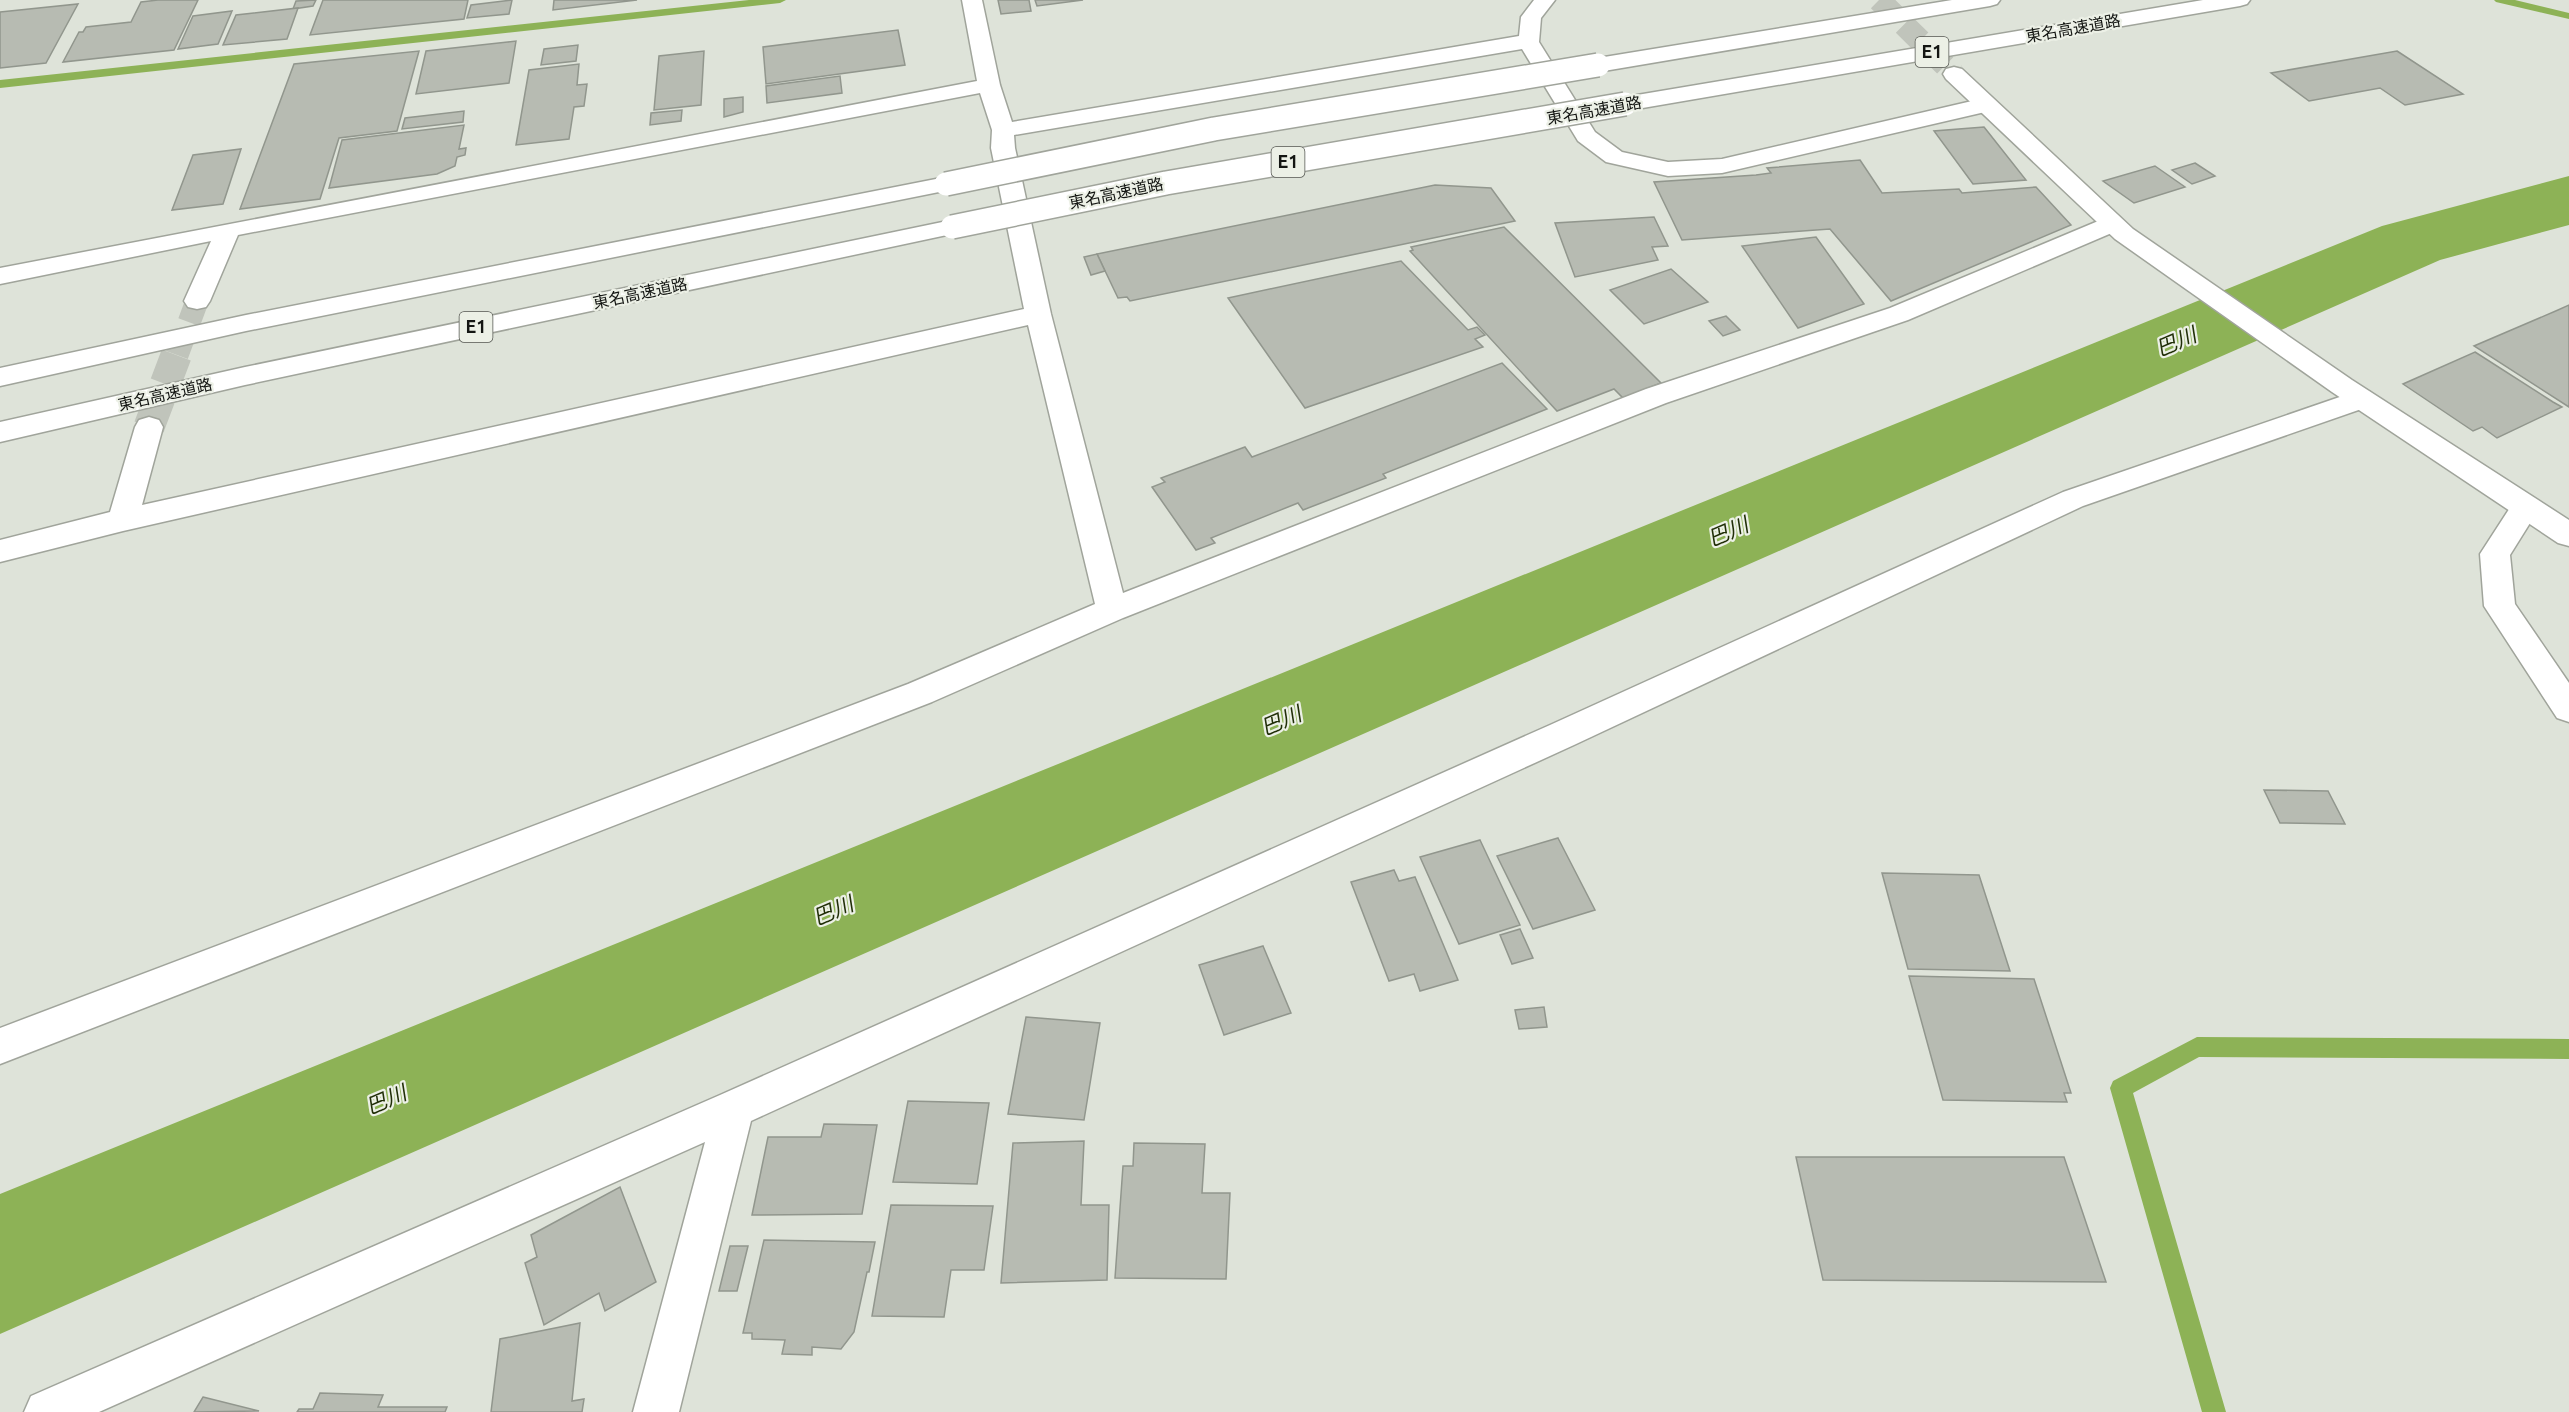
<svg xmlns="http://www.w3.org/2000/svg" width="2569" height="1412" viewBox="0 0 2569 1412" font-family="Ubuntu,'Noto Sans JP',sans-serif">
  <rect width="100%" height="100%" fill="#dee3d9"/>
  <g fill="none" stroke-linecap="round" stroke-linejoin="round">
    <g fill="#8db256" fill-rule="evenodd">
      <polygon points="749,0 786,0 780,3 0,88 0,80"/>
      <polygon points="2494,0 2515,0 2569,13 2569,19 2496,2"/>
      <polygon points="2197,1037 2569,1039 2569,1059 2199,1057 2133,1093 2226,1412 2202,1412 2110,1088 2113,1081"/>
    </g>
    <polygon fill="#8db256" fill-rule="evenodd" points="2569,176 2569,225 2440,260 0,1334 0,1194 2382,226"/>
  </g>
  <g fill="#b7bbb2" stroke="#91968d" stroke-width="1.5">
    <polygon points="158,0 198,0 174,50 63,62 79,32 83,32 86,27 131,22 141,2"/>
    <polygon points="316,0 313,6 293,9 296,1"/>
    <polygon points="323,0 468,0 464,19 310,35"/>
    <polygon points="512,0 509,14 467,18 471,5"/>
    <polygon points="554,0 637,0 553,10"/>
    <polygon points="998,0 1029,0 1031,11 1001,14"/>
    <polygon points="1035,0 1083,0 1037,6"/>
    <polygon points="78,4 46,63 0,68 0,12"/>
    <polygon points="298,8 287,39 223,45 236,15"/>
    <polygon points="232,11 218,44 178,49 193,16"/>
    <polygon points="898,30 905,65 766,84 763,47"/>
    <polygon points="516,41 509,83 416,94 426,51"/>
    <polygon points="578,45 576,61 541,65 544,49"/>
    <polygon points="419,51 397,131 339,138 320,199 240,209 294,64"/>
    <polygon points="704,51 701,105 654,110 659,56"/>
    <polygon points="2397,51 2463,94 2405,105 2380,88 2309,101 2271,73"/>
    <polygon points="579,64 577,85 587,84 584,106 574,107 569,139 516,145 529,70"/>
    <polygon points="840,76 842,93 767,103 766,86"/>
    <polygon points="743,97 743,112 724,117 724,99"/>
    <polygon points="682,110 681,121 650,125 651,113"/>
    <polygon points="464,111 463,122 402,129 405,118"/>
    <polygon points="464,125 459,149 466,148 465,155 457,157 455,166 437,174 329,188 342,140"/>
    <polygon points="1984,127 1988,132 2026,180 1973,184 1934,131"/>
    <polygon points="241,149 223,204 172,210 193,155"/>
    <polygon points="1860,160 1882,193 1959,189 1962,193 2036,187 2071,225 1891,301 1830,229 1682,240 1654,182 1756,175 1771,173 1767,168"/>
    <polygon points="2195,163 2215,176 2192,184 2172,170"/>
    <polygon points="2155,166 2185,187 2134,203 2103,181"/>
    <polygon points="1435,185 1491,188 1515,221 1130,301 1127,297 1118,298 1097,254"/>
    <polygon points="1654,217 1668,246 1652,247 1658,260 1575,277 1555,223"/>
    <polygon points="1504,227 1506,229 1661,383 1623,398 1614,389 1557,411 1410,251 1413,250 1411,247"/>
    <polygon points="1816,237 1864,304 1798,328 1742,246"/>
    <polygon points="1097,254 1105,271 1091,275 1084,257"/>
    <polygon points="1401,261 1468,330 1477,327 1485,335 1475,339 1483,347 1305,408 1228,298"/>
    <polygon points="1671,269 1708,302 1644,324 1610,290"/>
    <polygon points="2569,305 2569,407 2474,346 2558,310"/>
    <polygon points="1726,316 1740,330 1723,336 1709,321"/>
    <polygon points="2475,352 2553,402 2562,407 2497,438 2482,427 2473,431 2403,384"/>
    <polygon points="1502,363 1547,409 1383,474 1386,478 1303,510 1298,503 1211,538 1215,543 1196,550 1152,487 1165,482 1161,478 1245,447 1252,457"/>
    <polygon points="2264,790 2328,791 2345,824 2280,823"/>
    <polygon points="1558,838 1595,910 1533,929 1497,856"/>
    <polygon points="1480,840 1520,925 1459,944 1420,857"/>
    <polygon points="1394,870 1399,881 1415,877 1458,980 1420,991 1414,974 1389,981 1351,882"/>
    <polygon points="1882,873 1979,875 2010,971 1908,969"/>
    <polygon points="1520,929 1533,958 1512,964 1500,935"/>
    <polygon points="1263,946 1291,1013 1224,1035 1199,965"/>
    <polygon points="1909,976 2034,979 2071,1093 2064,1093 2067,1102 1943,1100"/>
    <polygon points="1544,1007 1547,1027 1519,1029 1515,1010"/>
    <polygon points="1026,1017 1100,1023 1084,1120 1008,1114"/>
    <polygon points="908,1101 989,1103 977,1184 893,1182"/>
    <polygon points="824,1124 877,1125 862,1214 752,1215 768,1137 821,1137"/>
    <polygon points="1084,1141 1081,1205 1109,1205 1107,1280 1001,1283 1013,1143"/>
    <polygon points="1134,1143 1205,1144 1202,1193 1230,1193 1226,1279 1115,1278 1123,1166 1133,1166"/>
    <polygon points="1796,1157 2064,1157 2106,1282 1823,1280"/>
    <polygon points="620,1187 656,1282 605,1311 599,1293 544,1325 525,1263 537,1257 531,1235"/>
    <polygon points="891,1205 993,1206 984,1270 951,1270 944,1317 872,1316"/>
    <polygon points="764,1240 875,1242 869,1272 867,1272 854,1332 841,1349 812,1347 812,1355 782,1354 785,1340 752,1339 752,1333 743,1333"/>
    <polygon points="730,1246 748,1246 737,1291 719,1291"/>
    <polygon points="580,1323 572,1401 584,1399 582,1412 491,1412 500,1339"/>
    <polygon points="320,1393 383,1395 378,1407 447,1407 445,1412 297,1412 299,1409 313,1409"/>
    <polygon points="203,1397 259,1411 194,1412"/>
  </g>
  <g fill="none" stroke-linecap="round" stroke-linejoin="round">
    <polyline stroke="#c0c4bb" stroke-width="23" stroke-dasharray="23 12" stroke-linecap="butt" points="177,355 197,301"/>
    <polyline stroke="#c0c4bb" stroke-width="31" stroke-dasharray="31 15" stroke-linecap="butt" points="149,427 177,353"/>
    <polyline stroke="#c0c4bb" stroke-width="23" stroke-dasharray="23 12" stroke-linecap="butt" points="1879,0 1954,74"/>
    <defs>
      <g id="street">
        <polygon points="962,0 982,0 1000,85 1012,122 1519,36 1521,17 1534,0 1555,0 1541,18 1539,42 1595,132 1622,152 1668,162 1722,159 1985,98 1993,100 1996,105 1993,110 1985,112 1722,173 1668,176 1606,162 1578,141 1522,49 1014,135 1015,148 1051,314 1123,593 1646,389 1890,308 2103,219 2112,217 2121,219 2124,224 2121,229 1908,320 1666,403 1123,618 932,702 0,1064 0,1028 908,684 1095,604 1028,325 123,531 0,562 0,540 110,512 135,427 139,420 149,417 159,420 163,427 142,505 1024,309 991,148 992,130 980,93 238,235 210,301 206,307 197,309 188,307 184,301 211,241 0,284 0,268 977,81"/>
        <polygon points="2360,390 2370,392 2374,399 2370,406 2083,506 1574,745 751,1121 679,1412 633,1412 705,1142 99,1412 24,1412 31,1396 720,1095 1550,725 2063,492"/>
        <polygon points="2525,496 2535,500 2540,507 2510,555 2515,604 2569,683 2569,722 2557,718 2484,606 2480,554 2515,500"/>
      </g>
      <polygon id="secondary" points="1954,67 1962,69 2133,229 2352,380 2569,520 2569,546 2558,543 2332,392 2115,239 1946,79 1943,74 1946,69"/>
      <g id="highway">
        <polygon points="1952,0 2000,0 1997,4 1990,6 1598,72 1590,70 1587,65 1590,60 1598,58"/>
        <polygon points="2203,0 2250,0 2247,4 2240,6 1625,111 1617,109 1614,104 1617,99 1625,97"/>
        <polygon points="946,177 954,179 958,184 954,189 246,331 0,386 0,368 246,315"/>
        <polygon points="952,220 961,222 964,227 961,232 245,385 0,442 0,422 245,367"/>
      </g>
    </defs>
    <use href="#street" stroke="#a0a49b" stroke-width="3"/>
    <use href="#secondary" stroke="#a0a49b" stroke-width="3"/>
    <use href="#highway" stroke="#a0a49b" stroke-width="3"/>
    <use href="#street" fill="#fff" fill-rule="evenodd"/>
    <use href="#secondary" fill="#fff" fill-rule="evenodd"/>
    <use href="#highway" fill="#fff" fill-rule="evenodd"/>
    <defs>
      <g id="highway-bridge">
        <polyline points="946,184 1214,129 1598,65"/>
        <polyline points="952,227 1166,183 1625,104"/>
      </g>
    </defs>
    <use href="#highway-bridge" stroke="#a0a49b" stroke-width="26" stroke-linecap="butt"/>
    <use href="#highway-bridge" stroke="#fff" stroke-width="23"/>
  </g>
  <g text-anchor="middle" stroke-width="4.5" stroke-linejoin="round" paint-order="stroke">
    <g font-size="16" fill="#141613" stroke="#ecf0e6">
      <text transform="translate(2073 28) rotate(-10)" y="6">東名高速道路</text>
      <text transform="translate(1594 110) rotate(-10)" y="6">東名高速道路</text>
      <text transform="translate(1116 193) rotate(-12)" y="6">東名高速道路</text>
      <text transform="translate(640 293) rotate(-12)" y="6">東名高速道路</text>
      <text transform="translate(165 394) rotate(-13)" y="6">東名高速道路</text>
    </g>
    <g fill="#ecf0e6" stroke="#555752" stroke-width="1.5">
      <rect x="1915.5" y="37" width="33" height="30" rx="4.5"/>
      <rect x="1271.5" y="147" width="33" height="30" rx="4.5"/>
      <rect x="459.5" y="312" width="33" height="30" rx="4.5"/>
    </g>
    <g font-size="18" font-weight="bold" fill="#141613">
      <text x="1932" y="58">E1</text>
      <text x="1288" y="168">E1</text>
      <text x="476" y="333">E1</text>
    </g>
    <g font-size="21" font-style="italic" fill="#212f08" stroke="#ecf0e6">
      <text transform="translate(2176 342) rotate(-23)" y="7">巴川</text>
      <text transform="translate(1728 532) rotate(-23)" y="7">巴川</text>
      <text transform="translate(1281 721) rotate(-23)" y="7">巴川</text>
      <text transform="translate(833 911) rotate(-23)" y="7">巴川</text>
      <text transform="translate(386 1100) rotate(-23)" y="7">巴川</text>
    </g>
  </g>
</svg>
